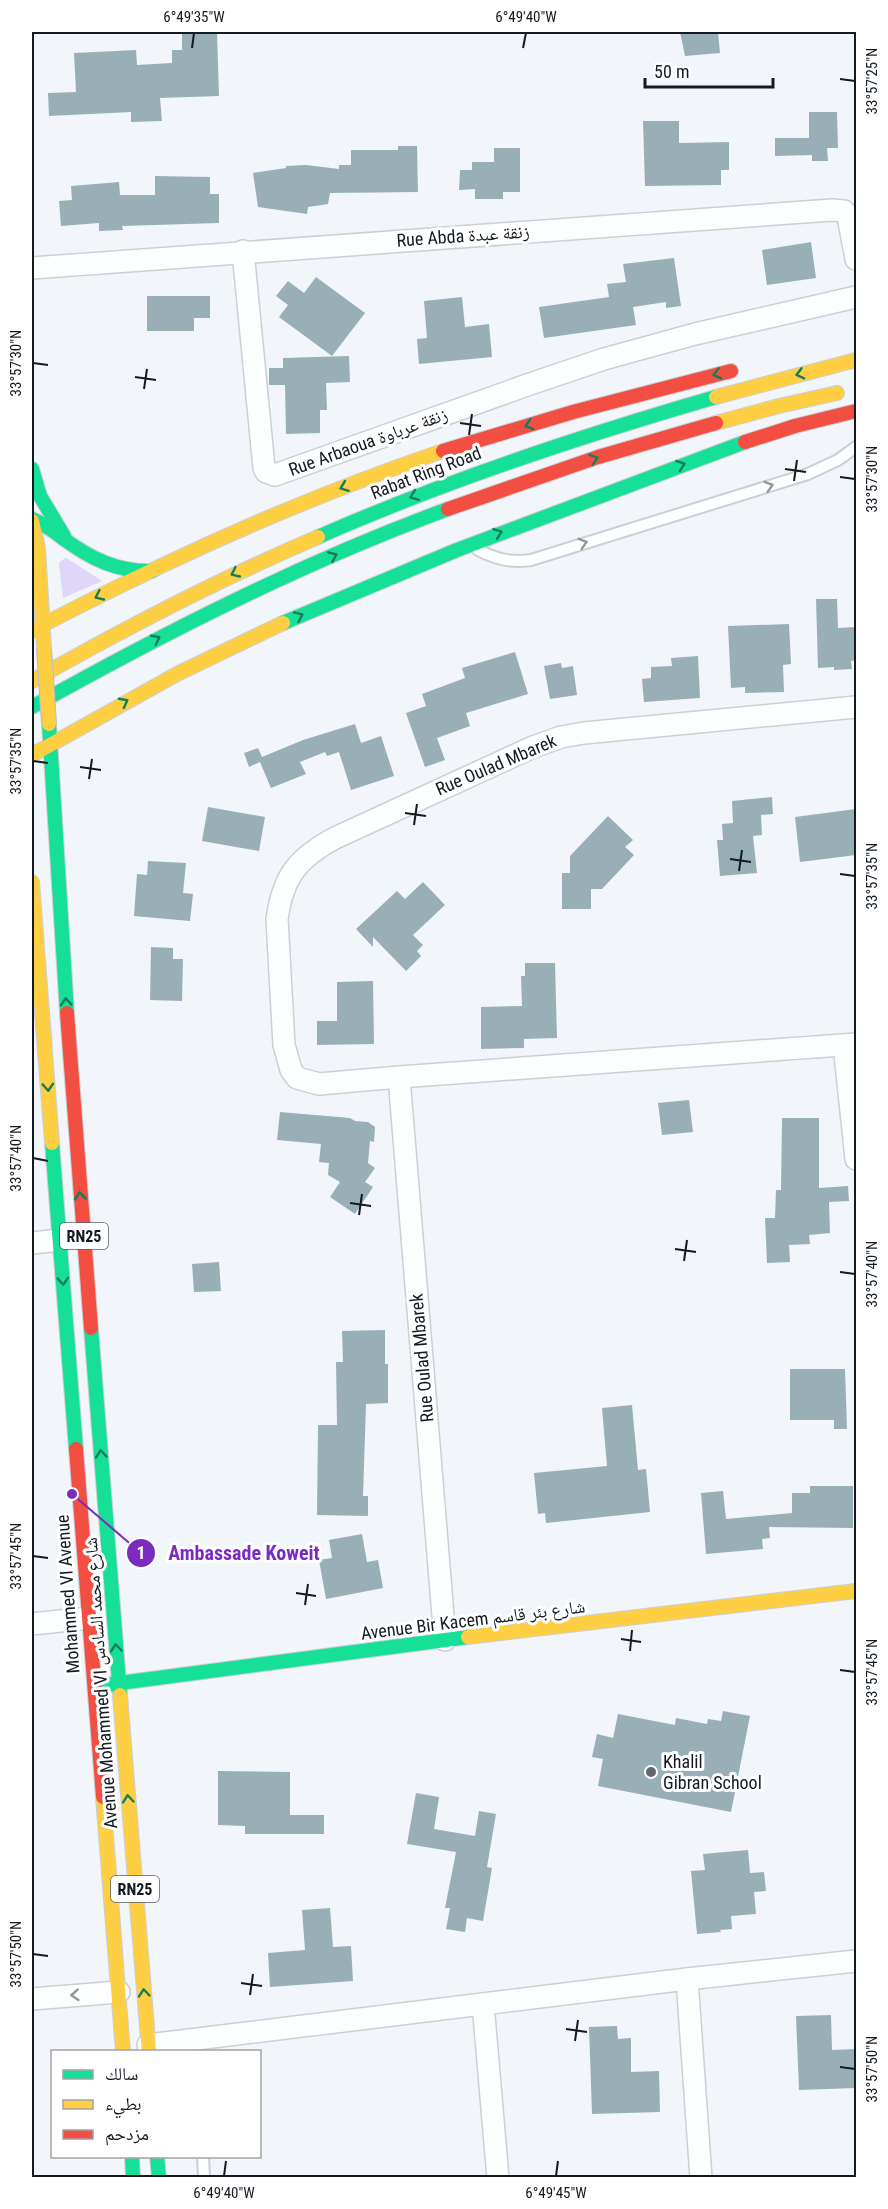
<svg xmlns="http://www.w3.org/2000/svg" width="888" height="2209" viewBox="0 0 888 2209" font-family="'Roboto Condensed','Noto Naskh Arabic',sans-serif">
  <rect width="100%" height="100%" fill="#f2f5fa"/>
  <polygon fill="#dfd6f8" points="65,558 68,559 102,581 63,598 59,563"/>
  <g fill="#99afb6">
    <polygon points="189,32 217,32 219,96 160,98 162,121 131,122 131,112 49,116 48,93 76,92 74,53 136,50 137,65 172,63 172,50 182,50 182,33"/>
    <polygon points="680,32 718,32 720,53 685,56"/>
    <polygon points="809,112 837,112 838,148 827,148 828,161 812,161 812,155 775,156 775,138 809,138"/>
    <polygon points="643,121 679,121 679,143 729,142 729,170 721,170 721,185 645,186"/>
    <polygon points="398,146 417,146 418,192 330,193 328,204 308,207 307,214 258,207 253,173 286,168 286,166 306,165 339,169 339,165 351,165 351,150 398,150"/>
    <polygon points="494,148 520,148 520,192 503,192 503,199 475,199 475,189 459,190 460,170 472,170 472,162 494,162"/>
    <polygon points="155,176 210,177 210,194 219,194 219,223 122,226 123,230 99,231 99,223 61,226 59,201 72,200 71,186 119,182 120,195 155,195"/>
    <polygon points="811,242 816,278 767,285 762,250"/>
    <polygon points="674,258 681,306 666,308 666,302 633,307 636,325 544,338 539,307 609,297 607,284 626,282 623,264"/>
    <polygon points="316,277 365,313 332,356 279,317 288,305 276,296 288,281 304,293"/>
    <polygon points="147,296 210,296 210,318 194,318 194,331 147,331"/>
    <polygon points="462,297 465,327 489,324 492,357 419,364 417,339 427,338 424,301"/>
    <polygon points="349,356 350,382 326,383 327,410 320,410 320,433 286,434 285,385 269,385 269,368 283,368 283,358"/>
    <polygon points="816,599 837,599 838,628 856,627 856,660 851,661 852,669 834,670 834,667 818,668"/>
    <polygon points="789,624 791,664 783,665 784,692 745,693 745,687 731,688 728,626"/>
    <polygon points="515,652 528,694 466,713 470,726 437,738 445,760 425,767 406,713 426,706 422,694 465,678 462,668"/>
    <polygon points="698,656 700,698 644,702 642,679 651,678 651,667 672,666 671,658"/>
    <polygon points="561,663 562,668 573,666 577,695 550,699 544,666"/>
    <polygon points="355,724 361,743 381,736 394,776 351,790 339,752 327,756 325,752 300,762 306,774 271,788 260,762 249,767 244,753 258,748 262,757 303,740"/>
    <polygon points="772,797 773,814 761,815 762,835 753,836 757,873 720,876 717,840 723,840 722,824 733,823 732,801"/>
    <polygon points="208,807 265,817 259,851 202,841"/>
    <polygon points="856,809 856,855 800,862 795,817"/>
    <polygon points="608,816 633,840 625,847 634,855 602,889 591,889 591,909 562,909 562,873 570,873 570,856"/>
    <polygon points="148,861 186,863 183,893 193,894 190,921 134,916 137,874 147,875"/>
    <polygon points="423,882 445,905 413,935 423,945 417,951 421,956 406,971 373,937 373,947 356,929 397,891 405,899"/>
    <polygon points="151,947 173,948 173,959 183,959 182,1001 150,1000"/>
    <polygon points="525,963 555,963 557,1038 524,1039 524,1048 481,1049 481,1007 522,1006 521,976 525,976"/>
    <polygon points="373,981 374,1044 317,1045 317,1021 337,1021 337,982"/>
    <polygon points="689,1100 693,1132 662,1135 658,1103"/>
    <polygon points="280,1112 350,1118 355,1121 368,1122 375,1127 374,1142 370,1141 368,1163 375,1168 365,1182 373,1187 355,1214 330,1197 340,1182 328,1175 329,1163 319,1162 321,1144 277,1140"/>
    <polygon points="782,1118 819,1118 819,1188 848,1186 849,1201 829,1202 830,1233 809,1235 810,1244 789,1245 790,1262 767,1263 765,1218 775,1218 776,1190 781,1190"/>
    <polygon points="219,1262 221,1291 194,1292 192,1264"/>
    <polygon points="385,1330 385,1364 388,1364 388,1403 366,1404 363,1496 368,1496 368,1516 317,1515 318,1425 337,1425 336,1362 343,1362 342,1331"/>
    <polygon points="790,1369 845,1369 847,1429 834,1429 834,1420 790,1420"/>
    <polygon points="632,1405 638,1470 646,1469 650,1512 546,1523 545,1513 538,1514 534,1473 607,1466 602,1408"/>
    <polygon points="810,1486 853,1486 853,1528 769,1527 770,1538 762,1539 763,1549 706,1554 701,1493 723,1491 726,1519 792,1513 792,1493 810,1493"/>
    <polygon points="362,1534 367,1562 378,1560 383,1588 326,1599 319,1560 332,1558 329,1540"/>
    <polygon points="723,1711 750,1716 731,1812 598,1786 603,1759 592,1757 597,1734 613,1738 618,1714 675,1725 676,1718 707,1724 708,1719 721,1721"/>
    <polygon points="218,1771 290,1772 290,1815 324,1815 324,1834 245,1834 245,1826 218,1825"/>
    <polygon points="416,1793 439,1797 434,1829 475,1836 479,1811 496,1814 487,1867 492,1868 483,1921 467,1918 465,1932 446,1929 450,1908 445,1908 456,1852 407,1844"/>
    <polygon points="748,1850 750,1873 764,1872 766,1891 754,1892 756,1914 731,1916 732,1929 720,1930 721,1932 697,1934 691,1871 705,1870 703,1854"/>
    <polygon points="330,1908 333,1947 351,1946 353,1981 270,1987 268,1953 305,1950 302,1910"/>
    <polygon points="831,2015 832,2050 856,2049 856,2088 799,2090 796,2016"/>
    <polygon points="617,2026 618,2039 631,2038 631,2072 659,2071 660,2112 592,2114 589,2027"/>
  </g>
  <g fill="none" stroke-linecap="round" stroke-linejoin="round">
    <defs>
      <g id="lane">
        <path d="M478,550C496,559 511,563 531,560L808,474L838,460L856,447"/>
        <polyline points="203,2156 204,2178"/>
      </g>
      <g id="street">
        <polyline points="243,251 264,468 266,472 275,475 530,384 604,359 695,334 856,297"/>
        <polyline points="32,268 832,210 844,211 848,216 856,259"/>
        <path d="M856,707L584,733L561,737L533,747L335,838C298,858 283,876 277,919L284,1045L288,1059L291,1070L297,1078L319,1084L399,1077L856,1044"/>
        <polyline points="844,1045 856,1159"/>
        <polyline points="399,1077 445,1640"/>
        <polyline points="32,1243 60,1240"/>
        <polyline points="32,1624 89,1618"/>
        <polyline points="687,1979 701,2178"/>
        <polyline points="32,1999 119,1992"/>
        <polyline points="483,2004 498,2178"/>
        <polyline points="148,2045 687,1979 856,1961"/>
      </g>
      <g id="fast">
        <polyline points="32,469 40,496 64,536"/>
        <path d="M32,519C44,524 54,531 64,539C91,559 118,572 152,571"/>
        <path d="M318,537C447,480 581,436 716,397"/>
        <polyline points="283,623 457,550 745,442"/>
        <path d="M32,707C166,632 304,562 448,509"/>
        <polyline points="49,724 67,1013"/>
        <polyline points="52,1143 76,1449"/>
        <polyline points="91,1328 120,1695"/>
        <polyline points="97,1686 468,1637"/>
        <polyline points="132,2156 133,2178"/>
        <polyline points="157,2156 159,2178"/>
      </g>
      <g id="slow">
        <polyline points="716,397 856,360"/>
        <polyline points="716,423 779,406 837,393"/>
        <polyline points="32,521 38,548 44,648"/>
        <path d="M32,631C73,608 116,588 159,567C251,523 346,484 443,451"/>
        <path d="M32,681C125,628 220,579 318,537"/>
        <polyline points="32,755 177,674 283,623"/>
        <polyline points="32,882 52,1143"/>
        <polyline points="468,1637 856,1591"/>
        <polyline points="120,1695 149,2052"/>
        <polyline points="103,1797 123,2052"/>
      </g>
      <g id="jam">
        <polyline points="745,442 795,426 856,411"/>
        <polyline points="443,451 573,412 731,371"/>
        <polyline points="448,509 598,457 716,423"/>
        <polyline points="67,1013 91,1328"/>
        <polyline points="76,1449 103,1797"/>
      </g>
    </defs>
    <use href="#lane" stroke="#cbd0d6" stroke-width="14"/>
    <use href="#street" stroke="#cbd0d6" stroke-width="24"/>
    <use href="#fast" stroke="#cbd0d6" stroke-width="16"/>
    <use href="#slow" stroke="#cbd0d6" stroke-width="16"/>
    <use href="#jam" stroke="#cbd0d6" stroke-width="16"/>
    <use href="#lane" stroke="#fdfefe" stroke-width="10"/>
    <use href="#street" stroke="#fdfefe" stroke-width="21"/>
    <use href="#fast" stroke="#16e098" stroke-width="14"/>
    <use href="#slow" stroke="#ffcf43" stroke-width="14"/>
    <use href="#jam" stroke="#f24e42" stroke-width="14"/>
    <defs>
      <polyline id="slow-bridge" points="44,648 49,724"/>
    </defs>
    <use href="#slow-bridge" stroke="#b9bcc6" stroke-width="16" stroke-linecap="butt"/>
    <use href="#slow-bridge" stroke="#ffcf43" stroke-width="14"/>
  </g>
  <defs><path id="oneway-chevron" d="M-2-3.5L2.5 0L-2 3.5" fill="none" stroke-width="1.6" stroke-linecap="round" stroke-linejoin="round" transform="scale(1.5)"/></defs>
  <g stroke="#147d5c">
    <use href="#oneway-chevron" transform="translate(717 374) rotate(166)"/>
    <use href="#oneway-chevron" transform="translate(800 374) rotate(165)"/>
    <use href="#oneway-chevron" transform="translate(529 425) rotate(164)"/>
    <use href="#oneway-chevron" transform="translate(594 459) rotate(-17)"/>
    <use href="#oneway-chevron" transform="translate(681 465) rotate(-20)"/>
    <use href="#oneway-chevron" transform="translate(344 487) rotate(159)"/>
    <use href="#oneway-chevron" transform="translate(414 496) rotate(159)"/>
    <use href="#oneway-chevron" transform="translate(498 533) rotate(-20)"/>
    <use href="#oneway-chevron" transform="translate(333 556) rotate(-23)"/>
    <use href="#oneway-chevron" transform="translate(235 573) rotate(155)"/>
    <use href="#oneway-chevron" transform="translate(99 596) rotate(155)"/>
    <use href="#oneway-chevron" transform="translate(299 616) rotate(-24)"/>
    <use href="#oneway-chevron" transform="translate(156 639) rotate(-27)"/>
    <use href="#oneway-chevron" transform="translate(124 702) rotate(-28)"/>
    <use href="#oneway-chevron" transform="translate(66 1002) rotate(-94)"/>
    <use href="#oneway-chevron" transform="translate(48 1087) rotate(86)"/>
    <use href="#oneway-chevron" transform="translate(80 1196) rotate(-95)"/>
    <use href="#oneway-chevron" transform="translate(63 1281) rotate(86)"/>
    <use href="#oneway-chevron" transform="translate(101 1454) rotate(-95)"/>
    <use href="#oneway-chevron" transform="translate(116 1648) rotate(-95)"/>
    <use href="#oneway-chevron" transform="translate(128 1799) rotate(-95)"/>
    <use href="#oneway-chevron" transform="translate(144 1993) rotate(-95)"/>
  </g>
  <g stroke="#94979a">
    <use href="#oneway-chevron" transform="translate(769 486) rotate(-17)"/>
    <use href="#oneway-chevron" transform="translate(583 543) rotate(-17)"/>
    <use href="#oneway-chevron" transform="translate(75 1995) rotate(176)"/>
  </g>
  <path fill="none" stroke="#131a20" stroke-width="2" d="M192,48L194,33M523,48L526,33M840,79L855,81M33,363L48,365M135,377L156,380M144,389L147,369M460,423L481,426M469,435L472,414M785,469L806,472M840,477L855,479M794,481L797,460M33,761L48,763M80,767L101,770M89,779L92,759M405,813L426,816M414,825L417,804M730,859L751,862M739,871L742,850M840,874L855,876M33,1158L48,1161M350,1203L371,1206M359,1215L362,1194M675,1249L696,1252M684,1261L687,1240M840,1272L855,1274M33,1556L48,1558M296,1593L316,1596M305,1605L308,1584M621,1639L641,1642M630,1651L632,1630M840,1670L855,1672M33,1954L48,1956M241,1983L262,1986M250,1995L253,1974M566,2029L587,2032M575,2041L578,2020M840,2067L855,2069M224,2176L226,2161M556,2176L558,2161"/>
  <circle fill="#61676c" stroke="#fff" stroke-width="2" cx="651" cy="1772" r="6"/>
  <g text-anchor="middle" stroke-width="6" stroke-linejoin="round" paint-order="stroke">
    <g fill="#fff" stroke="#5a5f63" stroke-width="1.5">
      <rect x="60" y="1223" width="48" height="26" rx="4.5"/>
      <rect x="111" y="1876" width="48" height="26" rx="4.5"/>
    </g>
    <g font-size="16" font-weight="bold" fill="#131a20">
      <text x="84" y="1242">RN25</text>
      <text x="135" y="1895">RN25</text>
    </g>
    <g font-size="18" fill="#131a20" stroke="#fff">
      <text transform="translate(463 236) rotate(-4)" y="6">Rue Abda زنقة عبدة</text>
      <text transform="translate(368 442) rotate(-20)" y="6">Rue Arbaoua زنقة عرباوة</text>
      <text transform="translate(426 473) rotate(-21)" y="6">Rabat Ring Road</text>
      <text transform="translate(496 765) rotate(-23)" y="6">Rue Oulad Mbarek</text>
      <text transform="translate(422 1358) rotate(-95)" y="6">Rue Oulad Mbarek</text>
      <text transform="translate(68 1594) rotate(-94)" y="6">Mohammed VI Avenue</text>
      <text transform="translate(473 1620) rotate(-7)" y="6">Avenue Bir Kacem شارع بئر قاسم</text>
      <text transform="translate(101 1683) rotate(-94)" y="6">Avenue Mohammed VI شارع محمد السادس</text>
    </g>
    <g font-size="18" fill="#131a20" stroke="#fff" text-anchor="start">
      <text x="663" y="1768">Khalil<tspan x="663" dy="21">Gibran School</tspan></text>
    </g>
  </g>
  <path fill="none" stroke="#7b2cbf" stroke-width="2" d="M72 1494L141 1553"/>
  <g fill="#7b2cbf" stroke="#fff" stroke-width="2">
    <circle cx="72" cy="1494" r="6"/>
    <circle cx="141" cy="1553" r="15"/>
  </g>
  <g font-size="18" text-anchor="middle" font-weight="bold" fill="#fff">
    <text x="141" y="1559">1</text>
  </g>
  <g font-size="20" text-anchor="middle" font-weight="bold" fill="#7b2cbf" stroke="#fff" stroke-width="6" stroke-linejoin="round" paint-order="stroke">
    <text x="244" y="1560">Ambassade Koweit</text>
  </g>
  <rect width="888" height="2209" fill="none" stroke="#ffffff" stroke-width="66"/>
  <rect x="51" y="2050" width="210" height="108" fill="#ffffff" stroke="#a1a3a6" stroke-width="1.5"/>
  <rect x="63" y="2070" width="30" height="9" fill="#16e098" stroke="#a1a3a6" stroke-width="1.5"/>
  <text x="105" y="2080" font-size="18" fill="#131a20">سالك</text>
  <rect x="63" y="2100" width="30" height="9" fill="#ffcf43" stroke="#a1a3a6" stroke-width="1.5"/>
  <text x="105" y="2110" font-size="18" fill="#131a20">بطيء</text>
  <rect x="63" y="2130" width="30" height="9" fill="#f24e42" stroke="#a1a3a6" stroke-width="1.5"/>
  <text x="105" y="2140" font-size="18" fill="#131a20">مزدحم</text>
  <path d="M645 78v9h128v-9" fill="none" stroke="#131a20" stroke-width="3"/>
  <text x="654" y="78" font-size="18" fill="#131a20" stroke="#ffffff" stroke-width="4.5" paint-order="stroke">50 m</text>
  <rect x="33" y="33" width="822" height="2143" fill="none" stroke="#131a20" stroke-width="2"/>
  <g font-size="15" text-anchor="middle" fill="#131a20">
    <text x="194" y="22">6°49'35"W</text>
    <text x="526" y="22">6°49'40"W</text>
    <text transform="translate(872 81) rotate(-90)" y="5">33°57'25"N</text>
    <text transform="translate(16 363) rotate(-90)" y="5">33°57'30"N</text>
    <text transform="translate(872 479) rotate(-90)" y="5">33°57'30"N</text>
    <text transform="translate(16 761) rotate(-90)" y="5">33°57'35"N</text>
    <text transform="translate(872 876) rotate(-90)" y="5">33°57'35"N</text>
    <text transform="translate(16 1158) rotate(-90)" y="5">33°57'40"N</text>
    <text transform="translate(872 1274) rotate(-90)" y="5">33°57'40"N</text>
    <text transform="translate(16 1556) rotate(-90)" y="5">33°57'45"N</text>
    <text transform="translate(872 1672) rotate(-90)" y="5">33°57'45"N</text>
    <text transform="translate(16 1954) rotate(-90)" y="5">33°57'50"N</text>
    <text transform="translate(872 2069) rotate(-90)" y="5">33°57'50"N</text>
    <text x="224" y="2198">6°49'40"W</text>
    <text x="556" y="2198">6°49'45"W</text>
  </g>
</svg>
